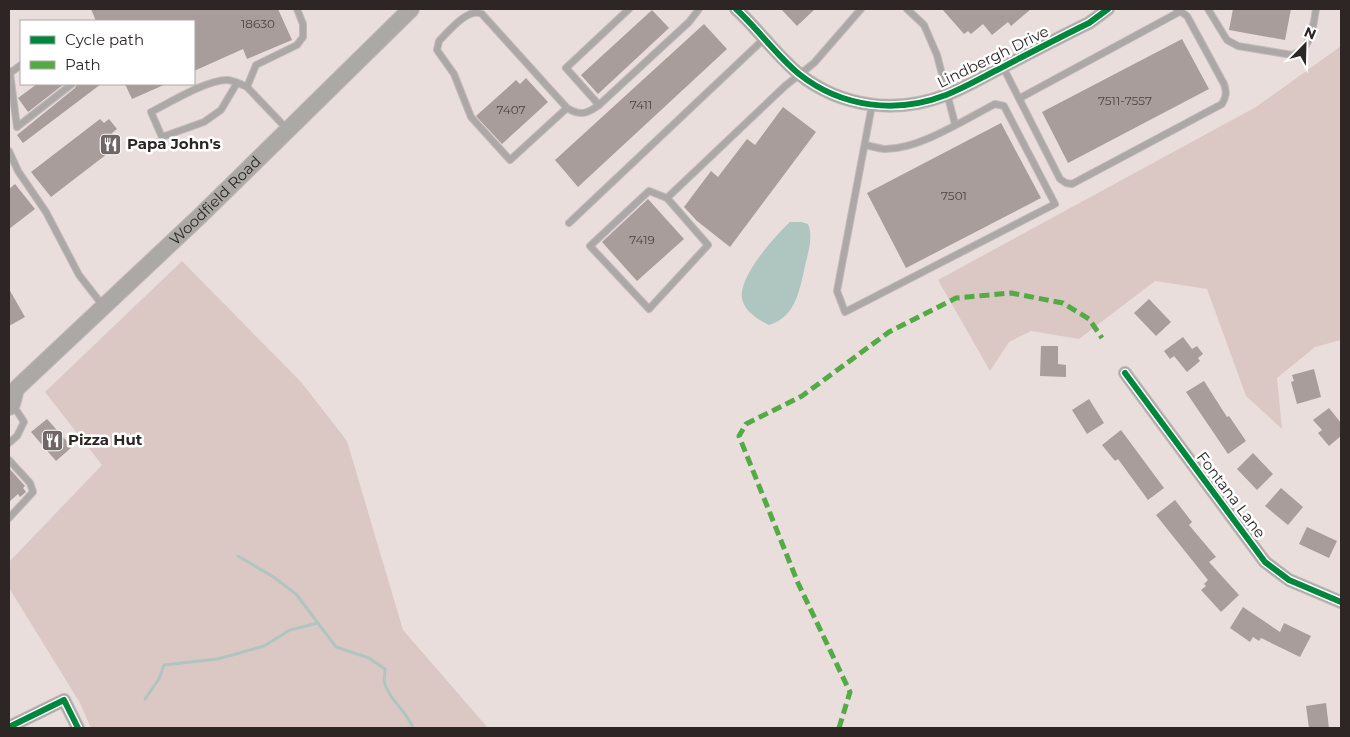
<svg xmlns="http://www.w3.org/2000/svg" width="1350" height="737" viewBox="0 0 1350 737" font-family="Montserrat,sans-serif">
  <rect width="100%" height="100%" fill="#e9dedc"/>
  <g fill="#dbc8c4">
    <polygon points="1341,46 1341,340 1315,347 1277,378 1282,429 1246,396 1207,289 1155,281 1079,339 1031,331 1009,342 990,371 938,280 1256,107"/>
    <polygon points="182,261 302,383 347,441 403,630 488,728 91,728 80,703 9,588 9,562 102,465 45,392"/>
  </g>
  <path fill="#aec6bf" d="M790,222H801L808,224C813,237 809,249 806,262C800,287 797,317 769,325C759,320 747,313 743,302C734,281 775,236 790,222Z"/>
  <g fill="none" stroke-linecap="round" stroke-linejoin="round">
    <g stroke="#aec6bf" stroke-width="3">
      <path d="M238,556L272,576L296,594L336,647L369,658L385,669C385,673 384,678 384,681C388,699 407,711 413,728"/>
      <polyline points="145,699 159,679 164,665 217,659 236,654 264,646 290,630 318,623"/>
    </g>
  </g>
  <g fill="#a89d9b">
    <polygon points="91,9 278,9 292,40 247,59 243,49 194,71 194,21 96,21"/>
    <polygon points="781,9 815,9 797,26"/>
    <polygon points="942,9 1031,9 1011,26 1008,22 992,35 983,24 971,34 968,31 964,34"/>
    <polygon points="1233,9 1291,9 1285,40 1229,30"/>
    <polygon points="652,10 669,28 598,94 581,75"/>
    <polygon points="704,24 727,49 578,187 555,160"/>
    <polygon points="1182,39 1209,89 1068,163 1042,112"/>
    <polygon points="526,78 548,102 502,144 476,116 516,80 520,84"/>
    <polygon points="37,84 64,84 28,112 18,98"/>
    <polygon points="77,84 101,84 23,143 17,135 75,88"/>
    <polygon points="125,84 166,84 132,99"/>
    <polygon points="783,107 816,132 730,247 697,221 684,207 711,171 718,177 747,139 755,145"/>
    <polygon points="100,119 104,123 109,119 117,129 112,133 120,144 51,197 31,172"/>
    <polygon points="1001,123 1041,198 906,268 867,193"/>
    <polygon points="15,184 35,209 9,229 9,189"/>
    <polygon points="648,199 684,239 637,281 602,242"/>
    <polygon points="9,289 25,317 9,326"/>
    <polygon points="1149,299 1171,322 1156,336 1134,313"/>
    <polygon points="1183,337 1192,349 1197,346 1203,354 1198,358 1200,361 1187,372 1174,356 1170,359 1164,351"/>
    <polygon points="1041,346 1058,346 1058,364 1066,365 1066,377 1040,376"/>
    <polygon points="1314,369 1321,397 1297,404 1291,382 1294,381 1292,375"/>
    <polygon points="1204,381 1227,417 1229,416 1246,441 1228,454 1186,392"/>
    <polygon points="1089,399 1104,423 1087,434 1072,410"/>
    <polygon points="1329,408 1341,423 1341,436 1329,446 1318,433 1322,430 1313,420"/>
    <polygon points="47,419 72,447 56,461 31,432"/>
    <polygon points="1121,430 1164,488 1148,500 1118,459 1115,461 1102,445"/>
    <polygon points="1253,453 1273,474 1257,490 1237,469"/>
    <polygon points="9,468 25,486 23,488 26,492 20,497 18,494 9,502"/>
    <polygon points="1281,488 1303,507 1288,525 1265,506"/>
    <polygon points="1175,500 1192,522 1189,525 1216,557 1209,562 1239,595 1221,612 1201,590 1206,586 1204,584 1208,580 1156,515"/>
    <polygon points="1307,527 1337,541 1329,558 1299,544"/>
    <polygon points="1243,607 1280,632 1284,623 1311,636 1300,657 1261,638 1259,641 1253,637 1250,642 1230,628"/>
    <polygon points="1326,703 1329,728 1309,728 1306,706"/>
  </g>
  <g fill="none" stroke-linecap="round" stroke-linejoin="round">
    <defs>
      <g id="lane">
        <polyline points="629,9 566,68 599,105 689,22 699,9"/>
        <polyline points="907,9 924,25 937,55 955,124"/>
        <path d="M1208,9L1227,40L1238,46L1292,55C1312,49 1313,27 1316,9"/>
        <path d="M1003,67L1060,179L1066,183L1072,184L1222,104C1226,97 1227,92 1224,84L1187,16L1177,9"/>
        <polyline points="9,71 10,73 17,127"/>
        <polyline points="10,73 21,65"/>
        <path d="M237,83L221,110L204,122L162,137L151,112C169,103 208,79 228,80C234,81 241,84 247,87"/>
        <polyline points="1020,98 1181,11"/>
        <path d="M567,108L510,160L471,117L454,74L437,50L439,41C449,31 468,7 482,14L567,108C580,116 587,114 599,105"/>
        <polyline points="17,127 72,84"/>
        <polyline points="287,129 247,87 256,65 297,45 303,37 303,24 297,9"/>
        <path d="M865,145C871,146 877,148 884,149C918,150 964,120 995,104L1004,106L1055,204L845,312L837,291L872,105"/>
        <polyline points="9,151 18,171 46,212 79,275 104,307"/>
        <polyline points="667,198 649,191 590,246 649,309 708,245 667,198 785,86 814,63 861,9"/>
        <polyline points="569,223 765,38"/>
        <polyline points="9,443 17,436 24,422 13,405"/>
        <polyline points="9,460 30,483 33,492 9,518"/>
      </g>
      <g id="street">
        <path d="M736,9C758,29 776,55 799,74C842,108 897,114 946,95C964,88 981,78 997,70C1028,54 1058,38 1089,23L1108,9"/>
        <polyline points="1125,373 1265,562 1289,580 1341,602"/>
        <polyline points="9,727 64,700 78,728"/>
      </g>
      <g id="secondary">
        <path id="s1" d="M9,407L12,404L16,389L200,216L411,9"/>
      </g>
    </defs>
    <use href="#lane" stroke="#c3bab8" stroke-width="8"/>
    <use href="#street" stroke="#c3bab8" stroke-width="14"/>
    <use href="#secondary" stroke="#c3bab8" stroke-width="18"/>
    <use href="#lane" stroke="#aba8a7" stroke-width="6"/>
    <use href="#street" stroke="#aba8a7" stroke-width="12"/>
    <use href="#secondary" stroke="#aba8a6" stroke-width="16"/>
    <polyline stroke="#54aa44" stroke-width="5" stroke-dasharray="10 5" stroke-linecap="butt" points="839,728 850,692 798,583 739,436 746,424 802,396 889,332 956,298 1011,293 1063,303 1089,319 1102,338"/>
    <defs>
      <g id="cycleway">
        <path d="M736,9C758,29 776,55 799,74C842,108 897,114 946,95C964,88 981,78 997,70C1028,54 1058,38 1089,23L1108,9"/>
        <polyline points="1125,373 1265,562 1289,580 1341,602"/>
        <polyline points="9,727 64,700 78,728"/>
      </g>
    </defs>
    <use href="#cycleway" stroke="#fff" stroke-width="9"/>
    <use href="#cycleway" stroke="#00873e" stroke-width="6"/>
  </g>
  <defs>
    <symbol id="restaurant-square" viewBox="-11 -11 22 22"><rect x="-9" y="-9" width="18" height="18" rx="4" fill="#6f6665" stroke="#fff"/><path d="M-5-6h1v4h1v-4h1v4h1v-4h1v5L-1.5 .5V6h-2V.5L-5-1ZM5-6V6H3V1.5H1.5Q1.5-4 5-6Z" fill="#fff"/></symbol>
  </defs>
  <g fill-rule="evenodd">
    <use href="#restaurant-square" x="98" y="132" width="25" height="25"/>
    <use href="#restaurant-square" x="40" y="428" width="25" height="25"/>
  </g>
  <g text-anchor="middle" stroke-width="5" stroke-linejoin="round" paint-order="stroke">
    <g font-size="12" fill="#4c4442">
      <text x="258" y="28">18630</text>
      <text x="1125" y="105">7511-7557</text>
      <text x="641" y="109">7411</text>
      <text x="511" y="114">7407</text>
      <text x="954" y="200">7501</text>
      <text x="642" y="244">7419</text>
    </g>
    <g font-size="15" fill="#2d2625" stroke="#fff">
      <text transform="translate(993 57) rotate(-26)" y="5">Lindbergh Drive</text>
      <text dy="5" stroke="none"><textPath href="#s1" startOffset="294">Woodfield Road</textPath></text>
      <text transform="translate(1231 495) rotate(53)" y="5">Fontana Lane</text>
    </g>
    <g font-size="15" font-weight="bold" fill="#2d2625" stroke="#fff" text-anchor="start">
      <text x="127" y="149">Papa John's</text>
      <text x="68" y="445">Pizza Hut</text>
    </g>
  </g>
  <rect width="1350" height="737" fill="none" stroke="#2d2625" stroke-width="20"/>
  <rect x="20" y="20" width="175" height="65" fill="#ffffff" stroke="#aba8a8"/>
  <rect x="30" y="36" width="25" height="8" fill="#00873e" stroke="#aba8a8"/>
  <text x="65" y="45" font-size="15" fill="#2d2625">Cycle path</text>
  <rect x="30" y="61" width="25" height="8" fill="#54aa44" stroke="#aba8a8"/>
  <text x="65" y="70" font-size="15" fill="#2d2625">Path</text>
  <g transform="translate(1305 45) rotate(23)" stroke="#ffffff" stroke-width="4" paint-order="stroke">
  <path d="M0-4L9 19L0 12L-9 19Z" fill="#2d2625"/>
  <text y="-8" font-size="14" font-weight="bold" text-anchor="middle" fill="#2d2625">N</text>
  </g>
</svg>
